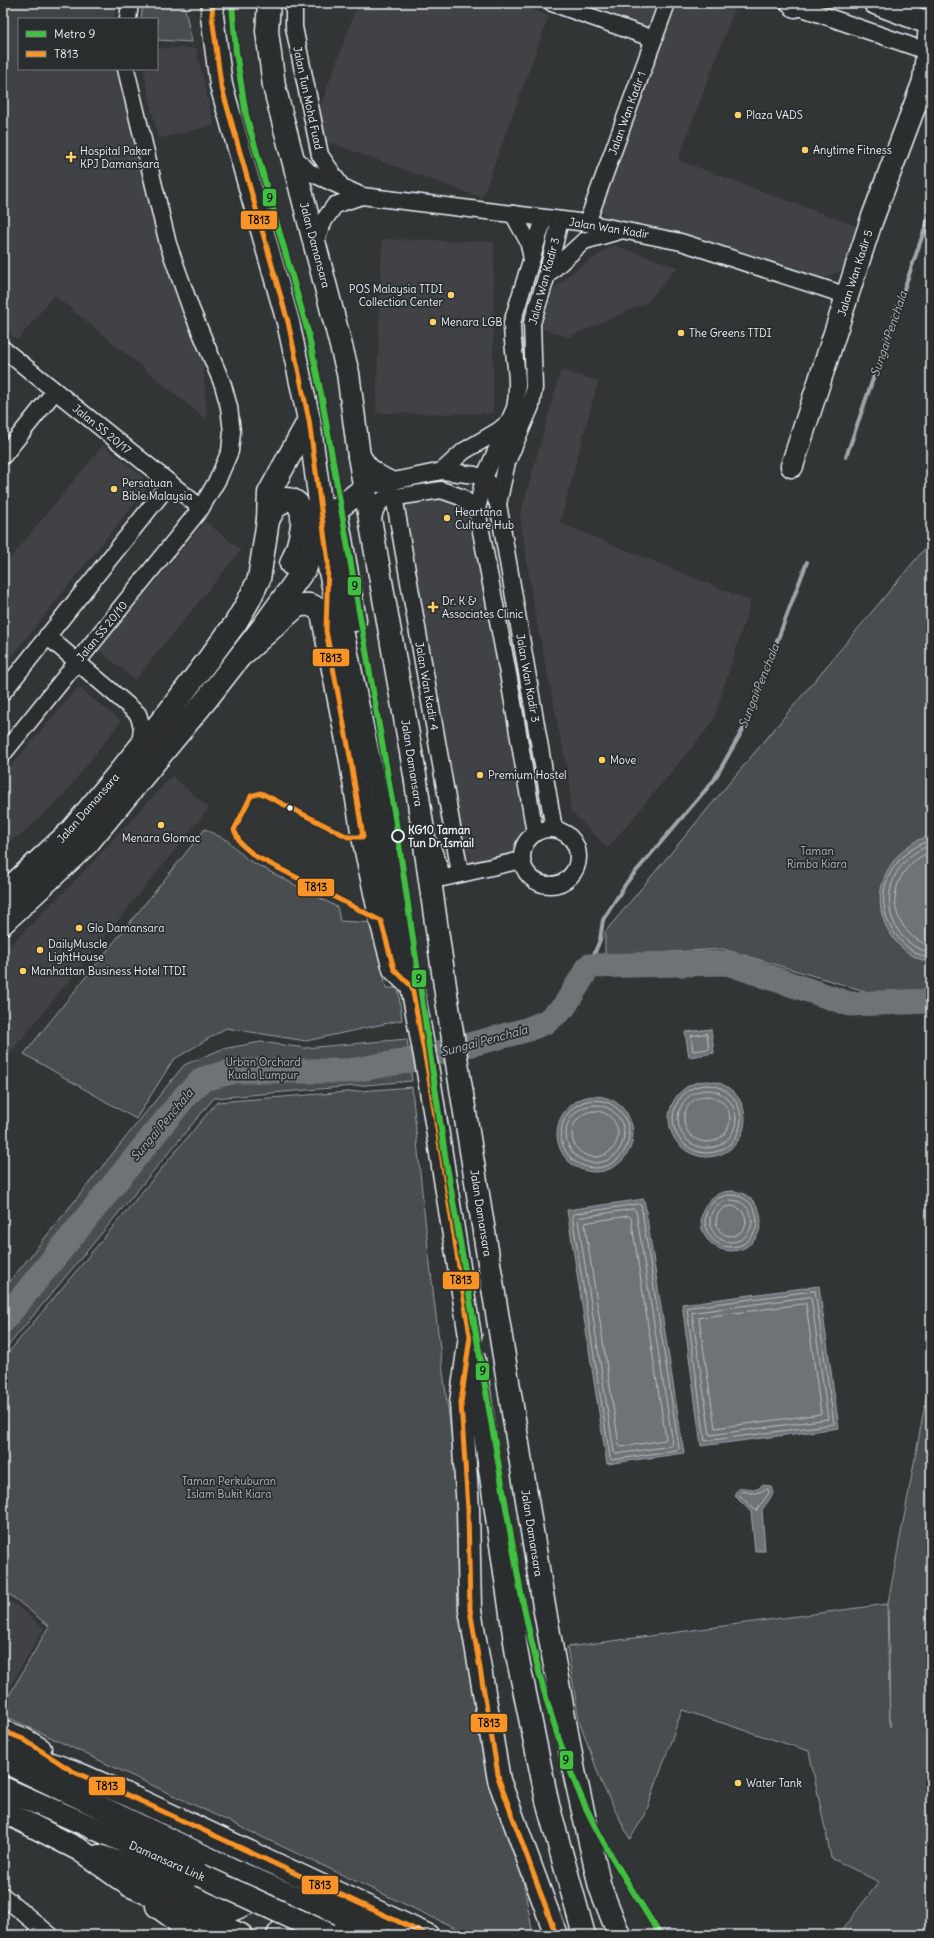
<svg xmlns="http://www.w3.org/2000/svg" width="934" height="1938" viewBox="0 0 934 1938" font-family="Delius,sans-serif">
  <rect width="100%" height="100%" fill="#323536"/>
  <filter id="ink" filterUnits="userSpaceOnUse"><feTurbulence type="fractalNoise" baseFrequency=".025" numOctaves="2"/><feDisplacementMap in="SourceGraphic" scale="8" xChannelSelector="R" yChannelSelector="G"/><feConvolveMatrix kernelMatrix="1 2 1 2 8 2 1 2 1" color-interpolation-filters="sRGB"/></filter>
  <g filter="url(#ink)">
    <g fill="#3f4244">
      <polygon points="3,3 115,3 114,19 19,19 19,69 117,69 162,246 203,365 207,420 54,295 18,340 3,328"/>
      <polygon points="358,3 515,3 549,16 482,198 325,141 320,107"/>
      <polygon points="570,3 658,3 648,31"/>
      <polygon points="673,3 737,3 678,160 859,227 843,270 824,278 671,230 606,218 600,202"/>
      <polygon points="157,48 196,48 214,125 158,139 143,69 157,69"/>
      <polygon points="382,239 494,242 493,414 376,413"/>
      <polygon points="613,245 678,267 646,303 569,337 537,327 546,297 569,275"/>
      <polygon points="561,370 598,381 560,523 751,601 713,722 608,848 570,810 570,784 534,608 520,516"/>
      <polygon points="103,445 142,476 146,489 3,667 3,567"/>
      <polygon points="441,495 459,502 473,513 528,827 512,859 464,869 400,502"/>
      <polygon points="205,521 241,550 135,680 99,650"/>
      <polygon points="78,687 121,721 61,798 22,834 3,845 3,775"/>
      <polygon points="172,776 209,808 3,1062 3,952 74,882"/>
      <polygon points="3,1595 44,1628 3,1698"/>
    </g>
    <g fill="#494d4f" stroke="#989fa4">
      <polygon points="143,3 182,3 185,9 192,42 157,40 157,19 141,19"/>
      <polygon points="931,541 931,993 868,992 723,949 605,956 605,932"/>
      <polygon points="205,829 228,841 248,860 337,907 340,921 375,923 386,988 398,988 402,1020 306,1041 226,1028 173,1060 136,1119 24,1054"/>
      <polygon points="407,1039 412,1081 214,1098 3,1352 3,1290 184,1065 222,1049 261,1042 305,1048"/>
      <path d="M412,1087C437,1372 481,1654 533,1935H470L3,1715V1706L49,1626L3,1589V1359L217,1102Z"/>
      <polygon points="931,1372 931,1935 838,1935 879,1882 831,1858 809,1751 682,1710 645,1815 630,1839 602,1784 579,1720 567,1647 887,1604 890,1727 888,1603"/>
    </g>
    <g fill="#6e7376" stroke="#9fa5aa">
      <path d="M931,836V962C919,961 907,953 899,945C868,912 877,866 914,842C919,839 925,838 931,836Z"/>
      <polygon points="711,1029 714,1053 689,1057 685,1032"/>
      <circle cx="707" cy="1119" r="38"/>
      <circle cx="595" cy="1134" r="38"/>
      <circle cx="731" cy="1221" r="30"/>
      <polygon points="644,1199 684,1453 607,1464 567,1210"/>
      <polygon points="819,1286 839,1428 701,1446 682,1304"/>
      <path d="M762,1485L771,1486L773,1494L762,1510L765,1551H755L751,1512L736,1497L735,1493C741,1484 749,1490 758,1489Z"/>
    </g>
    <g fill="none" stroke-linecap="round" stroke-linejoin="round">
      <g stroke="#b7bfc4" stroke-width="1">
        <path d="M931,840C885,855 867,906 902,942C909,949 920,957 931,958"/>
        <path d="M931,845C875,863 876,940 931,953"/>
        <path d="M931,852C900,862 884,899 904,927C910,937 921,942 931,947"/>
        <polygon points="707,1034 709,1049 693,1051 691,1036"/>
        <circle cx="707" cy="1119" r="34"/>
        <circle cx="707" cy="1119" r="29"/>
        <circle cx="707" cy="1119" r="23"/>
        <circle cx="595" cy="1134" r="34"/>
        <circle cx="595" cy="1134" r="29"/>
        <circle cx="595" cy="1134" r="23"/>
        <circle cx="731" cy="1221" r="26"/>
        <circle cx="731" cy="1221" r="21"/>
        <polygon points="638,1204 641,1205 679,1448 677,1450 612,1460 610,1458 572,1215 574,1214"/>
        <circle cx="731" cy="1221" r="15"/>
        <polygon points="634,1209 636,1211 673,1444 671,1446 616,1454 614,1452 578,1220 579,1218"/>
        <polygon points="629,1216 631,1218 666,1439 664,1440 621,1447 619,1445 585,1225 586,1223"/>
        <polygon points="815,1291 834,1424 705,1441 687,1308"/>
        <polygon points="811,1297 828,1419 710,1435 692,1313"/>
        <polygon points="806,1304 821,1414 715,1428 699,1318"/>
        <path d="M765,1489H768L769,1493L756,1511L739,1495L742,1491C751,1493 757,1495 765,1489Z"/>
      </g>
      <g stroke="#9fa5aa" stroke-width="4">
        <polyline points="846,457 931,211"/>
        <polyline points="589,966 600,940 603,920 627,882 714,780 745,726 807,562"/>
      </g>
      <polyline stroke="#6e7376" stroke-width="25" points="3,1321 186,1095 203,1079 235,1071 349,1071 411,1060 526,1030 546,1022 564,1007 589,966 727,963 850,1004 931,1001"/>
      <defs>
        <g id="street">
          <polyline points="294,3 294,27 320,155 341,186"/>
          <polyline points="552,3 654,39"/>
          <polyline points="788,3 926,51"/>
          <polyline points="128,19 130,3"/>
          <polyline points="292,155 309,172 362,196 587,223 681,242 848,296"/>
          <polyline points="513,214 528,241 532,258"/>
          <polyline points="587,223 667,3"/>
          <polyline points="314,242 325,219 335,205 362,196"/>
          <polyline points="547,275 584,241 619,231"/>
          <polyline points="3,349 201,508"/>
          <polyline points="3,456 55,391"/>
          <polyline points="442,471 464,451 498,431 509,422"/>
          <polyline points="379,484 442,471 475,475 484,478 489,483 498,504 554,829"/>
          <polyline points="396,497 395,502 459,867 463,873"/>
          <polyline points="498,504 507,462 531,406 534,388 532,323 547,275 560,220"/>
          <path d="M372,524C374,512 375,506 384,499L441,490L461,497L477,510"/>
          <polyline points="47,636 138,714 142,727 140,746"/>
          <polyline points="3,692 170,483"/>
          <polyline points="3,754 201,508 218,479 230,451 232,432 229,407 223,385 191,309 168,244 126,69"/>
          <circle cx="550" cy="857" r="28"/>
          <path d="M535,833L509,679L477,510L484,478L515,408C521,379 512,352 512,323L544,218"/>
          <polyline points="432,847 443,878 522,860"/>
          <polyline points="3,1896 50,1935"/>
        </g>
        <g id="secondary">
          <polyline points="875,3 931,24"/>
          <polyline points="795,6 799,3"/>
          <polyline points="924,81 931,18"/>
          <polyline points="792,466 871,222 924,81 931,69"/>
          <path d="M268,520L274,509L285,499C315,499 298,548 291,564"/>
          <polyline points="3,894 71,831 168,713 235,624 248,602 259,579 268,520 269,493 309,420"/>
          <polyline points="3,923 87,844 206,700 262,628 306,567 313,544 323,523 336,510 366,487"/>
          <polyline points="278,1935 304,1903"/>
        </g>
        <g id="primary">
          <polyline points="213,3 212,16 221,85 288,322 309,420 328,562 379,809 428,1072 470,1336"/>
          <polyline points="269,3 267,31 274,86 348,373 359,456 415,775 448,1007 544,1606 574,1771 600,1887 619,1935"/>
          <path d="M359,456C368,471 374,475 389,482"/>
          <polyline points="336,510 355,620"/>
          <path d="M242,655L297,606C309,603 314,605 322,613L350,756L363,837L381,921L394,969L404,979"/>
        </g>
        <g id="highway">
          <polyline points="470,1336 461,1403 468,1509 470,1610 499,1780 556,1935"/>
          <polyline points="474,1359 517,1655 548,1805 584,1935"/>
          <polyline points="3,1731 23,1739 40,1749"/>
          <polyline points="3,1748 72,1771 132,1797 427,1935"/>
          <polyline points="3,1761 231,1869 379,1935"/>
          <polyline points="3,1788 200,1875"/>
          <polyline points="3,1811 80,1850 129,1885 241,1935"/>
          <polyline points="99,1856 131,1867 229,1911 246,1904 253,1890 248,1883"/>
          <polyline points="157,1906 175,1919 188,1935"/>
        </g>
      </defs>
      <use href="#street" stroke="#e8f1f8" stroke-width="19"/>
      <use href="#secondary" stroke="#e8f1f8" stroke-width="25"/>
      <use href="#primary" stroke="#e8f1f8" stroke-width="25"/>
      <use href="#highway" stroke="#e8f1f8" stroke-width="25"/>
      <use href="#street" stroke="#2a2d2e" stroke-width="16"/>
      <use href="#secondary" stroke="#2a2d2e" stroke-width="22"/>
      <use href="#primary" stroke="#2a2d2e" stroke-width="22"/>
      <use href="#highway" stroke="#2a2d2e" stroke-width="22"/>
      <defs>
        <polyline id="highway-bridge" points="200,1875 330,1935"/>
      </defs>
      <use href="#highway-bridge" stroke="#e8f1f8" stroke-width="25" stroke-linecap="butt"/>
      <use href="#highway-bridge" stroke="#2a2d2e" stroke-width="22"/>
      <defs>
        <g id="bus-1">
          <polyline points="213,3 212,16 221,85 288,322 309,420 328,562 326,631 350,756 363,837 348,837 261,793 251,796 234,830 241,844 255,856 381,921 394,969 412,987 428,1072 470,1336 461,1403 468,1509 470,1610 499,1780 556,1935"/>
          <polyline points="3,1731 23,1739 72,1771 132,1797 427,1935"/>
        </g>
      </defs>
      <use href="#bus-1" stroke="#2a2d2e" stroke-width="8"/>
      <use href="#bus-1" stroke="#fa9426" stroke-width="5"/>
      <defs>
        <path id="metro-1" d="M232,3L236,52L246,115L308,332L322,399L395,817L445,1155L520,1588C534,1657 551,1727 579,1792C600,1842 632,1889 660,1935"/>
      </defs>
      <use href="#metro-1" stroke="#2a2d2e" stroke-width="9"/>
      <use href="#metro-1" stroke="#40c040" stroke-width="6"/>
    </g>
  </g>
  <g fill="#ffd166" stroke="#2a2d2e" stroke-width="1.5">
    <circle cx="738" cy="115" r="4"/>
    <circle cx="805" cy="150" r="4"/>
    <path d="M69 151h4v4h4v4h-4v4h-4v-4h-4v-4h4z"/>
    <circle cx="451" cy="295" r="4"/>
    <circle cx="433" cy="322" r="4"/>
    <circle cx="681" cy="333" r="4"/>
    <circle cx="114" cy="489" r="4"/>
    <circle cx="447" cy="518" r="4"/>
    <path d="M431 601h4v4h4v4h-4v4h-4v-4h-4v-4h4z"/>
    <circle cx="602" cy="760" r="4"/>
    <circle cx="480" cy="775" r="4"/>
    <circle cx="161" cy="825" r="4"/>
    <circle cx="79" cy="928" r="4"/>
    <circle cx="40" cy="950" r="4"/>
    <circle cx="23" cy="971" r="4"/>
    <circle cx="738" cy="1783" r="4"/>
  </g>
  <circle fill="#e8f1f8" stroke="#2a2d2e" stroke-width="1.5" cx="290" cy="808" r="3.5"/>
  <circle fill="#2a2d2e" stroke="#e8f1f8" stroke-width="2" cx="398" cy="836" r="6"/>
  <g text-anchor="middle" stroke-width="3.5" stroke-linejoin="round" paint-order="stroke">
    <g font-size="11" fill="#e8f1f8" stroke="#2a2d2e">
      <text transform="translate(308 98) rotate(78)" y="4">Jalan Tun Mohd Fuad</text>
      <text transform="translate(627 113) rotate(-70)" y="4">Jalan Wan Kadir 1</text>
      <text transform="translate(609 228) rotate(9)" y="4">Jalan Wan Kadir</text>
      <text transform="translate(315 245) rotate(75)" y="4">Jalan Damansara</text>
      <text transform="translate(855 273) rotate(-72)" y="4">Jalan Wan Kadir 5</text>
      <text transform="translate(544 281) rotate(-75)" y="4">Jalan Wan Kadir 3</text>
      <text transform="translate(102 429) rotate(39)" y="4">Jalan SS 20/17</text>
      <text transform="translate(102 631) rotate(-51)" y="4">Jalan SS 20/10</text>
      <text transform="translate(528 678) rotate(80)" y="4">Jalan Wan Kadir 3</text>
      <text transform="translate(427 686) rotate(80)" y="4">Jalan Wan Kadir 4</text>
      <text transform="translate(412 763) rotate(81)" y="4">Jalan Damansara</text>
      <text transform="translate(88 808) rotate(-49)" y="4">Jalan Damansara</text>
      <text transform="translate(481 1213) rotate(81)" y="4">Jalan Damansara</text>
      <text transform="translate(532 1533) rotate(81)" y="4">Jalan Damansara</text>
      <text transform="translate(167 1861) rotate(24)" y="4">Damansara Link</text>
    </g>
    <g font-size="11" fill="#e8f1f8" stroke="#2a2d2e" text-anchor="start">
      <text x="746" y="119">Plaza VADS</text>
      <text x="813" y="154">Anytime Fitness</text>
      <text x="80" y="155">Hospital Pakar<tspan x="80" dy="13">KPJ Damansara</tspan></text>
      <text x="443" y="293" text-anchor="end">POS Malaysia TTDI<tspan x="443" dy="13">Collection Center</tspan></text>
      <text x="441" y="326">Menara LGB</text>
      <text x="689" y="337">The Greens TTDI</text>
      <text x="122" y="487">Persatuan<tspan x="122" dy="13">Bible Malaysia</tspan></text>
      <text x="455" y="516">Heartana<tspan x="455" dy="13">Culture Hub</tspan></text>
      <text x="442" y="605">Dr. K &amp;<tspan x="442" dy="13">Associates Clinic</tspan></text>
      <text x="610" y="764">Move</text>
      <text x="488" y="779">Premium Hostel</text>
      <text x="161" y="842" text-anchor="middle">Menara Glomac</text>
      <text x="87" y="932">Glo Damansara</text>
      <text x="48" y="948">DailyMuscle<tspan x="48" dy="13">LightHouse</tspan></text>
      <text x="31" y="975">Manhattan Business Hotel TTDI</text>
      <text x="746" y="1787">Water Tank</text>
    </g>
    <g font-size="11" font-weight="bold" fill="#e8f1f8" stroke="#2a2d2e" text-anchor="start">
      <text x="408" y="834">KG10 Taman<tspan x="408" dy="13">Tun Dr Ismail</tspan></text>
    </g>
    <g font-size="11" fill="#b0b8bd" stroke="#2a2d2e">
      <text x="817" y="855">Taman<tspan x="817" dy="13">Rimba Kiara</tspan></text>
      <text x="263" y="1066">Urban Orchard<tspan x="263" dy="13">Kuala Lumpur</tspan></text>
      <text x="229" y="1485">Taman Perkuburan<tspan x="229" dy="13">Islam Bukit Kiara</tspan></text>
    </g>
    <g font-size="12" font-style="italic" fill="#b1b8be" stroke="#2a2d2e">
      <text transform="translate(889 334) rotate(-71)" y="4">Sungai Penchala</text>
      <text transform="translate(759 686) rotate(-68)" y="4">Sungai Penchala</text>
      <text transform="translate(484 1041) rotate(-15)" y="4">Sungai Penchala</text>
      <text transform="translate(162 1125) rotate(-50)" y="4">Sungai Penchala</text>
    </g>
  </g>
  <g stroke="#2a2d2e" stroke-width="1.5">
    <rect x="262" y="188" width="15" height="19" rx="4" fill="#40c040"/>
    <rect x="240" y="210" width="38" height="20" rx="4" fill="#fa9426"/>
    <rect x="347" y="576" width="15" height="20" rx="4" fill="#40c040"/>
    <rect x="312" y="648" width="38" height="19" rx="4" fill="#fa9426"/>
    <rect x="297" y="878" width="38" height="19" rx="4" fill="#fa9426"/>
    <rect x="411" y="969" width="16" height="19" rx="4" fill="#40c040"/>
    <rect x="442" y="1271" width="38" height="19" rx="4" fill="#fa9426"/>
    <rect x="475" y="1362" width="15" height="19" rx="4" fill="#40c040"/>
    <rect x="470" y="1713" width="38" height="20" rx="4" fill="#fa9426"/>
    <rect x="559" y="1750" width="15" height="20" rx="4" fill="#40c040"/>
    <rect x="88" y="1776" width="38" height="20" rx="4" fill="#fa9426"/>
    <rect x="301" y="1875" width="38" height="20" rx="4" fill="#fa9426"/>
  </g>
  <g font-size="11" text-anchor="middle" font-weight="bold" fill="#111">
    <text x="270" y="202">9</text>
    <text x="259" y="224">T813</text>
    <text x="355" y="590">9</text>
    <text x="331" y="662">T813</text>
    <text x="316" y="891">T813</text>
    <text x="419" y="983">9</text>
    <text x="461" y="1284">T813</text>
    <text x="483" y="1375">9</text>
    <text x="489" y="1727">T813</text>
    <text x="566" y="1764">9</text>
    <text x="107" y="1790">T813</text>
    <text x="320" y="1889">T813</text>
  </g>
  <rect width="934" height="1938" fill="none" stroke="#2a2d2e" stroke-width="16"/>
  <rect x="8" y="8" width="918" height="1922" fill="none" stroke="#e8f1f8" stroke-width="1.5" filter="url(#ink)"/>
  <rect x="18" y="18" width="140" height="52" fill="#2a2d2e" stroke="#767b7f"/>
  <rect x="26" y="31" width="20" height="6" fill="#40c040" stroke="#767b7f"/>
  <text x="54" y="38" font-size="12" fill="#e8f1f8">Metro 9</text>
  <rect x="26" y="51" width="20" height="6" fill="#fa9426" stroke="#767b7f"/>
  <text x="54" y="58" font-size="12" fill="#e8f1f8">T813</text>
</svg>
